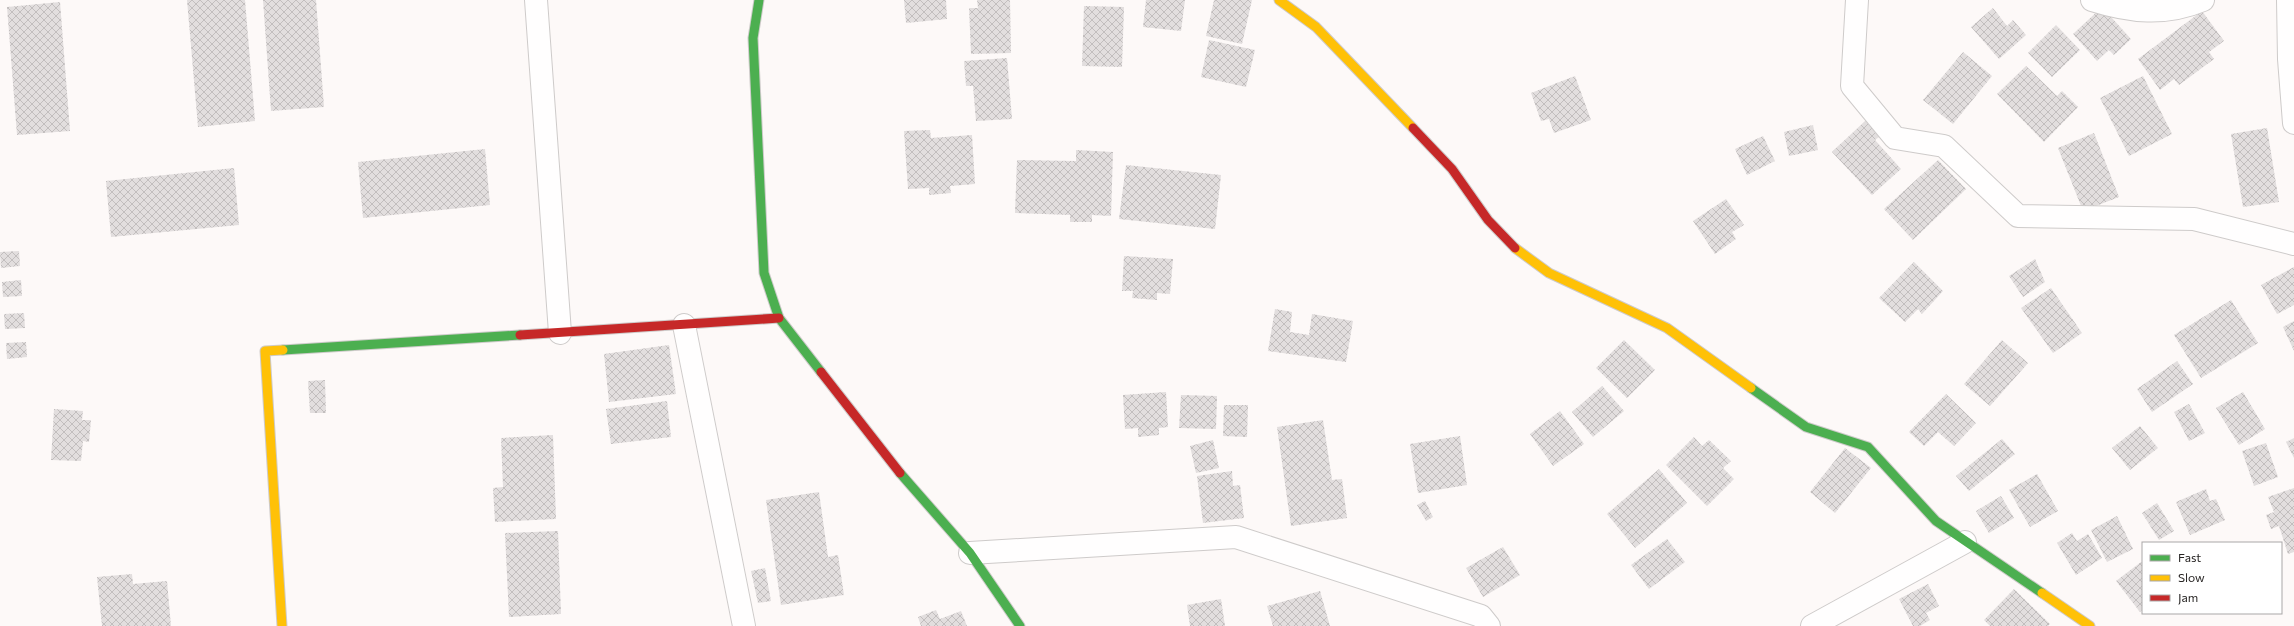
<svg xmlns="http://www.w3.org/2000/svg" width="2294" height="626" viewBox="0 0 2294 626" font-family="Commissioner,sans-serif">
  <defs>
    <pattern id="building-cross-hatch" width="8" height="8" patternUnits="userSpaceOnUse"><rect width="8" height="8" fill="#e2dede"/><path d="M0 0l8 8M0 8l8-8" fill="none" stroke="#c2bebe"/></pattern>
  </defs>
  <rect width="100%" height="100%" fill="#fdf9f8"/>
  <g fill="url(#building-cross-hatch)">
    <polygon points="187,0 245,0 255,121 198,127"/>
    <polygon points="263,0 316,0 324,107 271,111"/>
    <polygon points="904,0 946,0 947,19 906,23"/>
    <polygon points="977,0 1010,0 1011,53 971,54 969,8 978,8"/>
    <polygon points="1146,0 1185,0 1181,31 1143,27"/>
    <polygon points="1214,0 1252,0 1242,44 1206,36"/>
    <polygon points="60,2 70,131 17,135 7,7"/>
    <polygon points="1084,6 1124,7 1122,67 1082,66"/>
    <polygon points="2102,7 2131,39 2114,55 2109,50 2097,61 2073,34"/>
    <polygon points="1993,8 2007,26 2013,20 2026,35 1999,59 1971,27"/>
    <polygon points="2202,11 2224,41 2209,52 2214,59 2179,85 2174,79 2160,90 2138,59"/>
    <polygon points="2056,25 2080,50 2052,77 2028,53"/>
    <polygon points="1209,40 1255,50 1246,87 1201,77"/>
    <polygon points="1963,52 1992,76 1953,124 1923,100"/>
    <polygon points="1007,58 1012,119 976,121 973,86 966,86 964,61"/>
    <polygon points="2026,66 2057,96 2062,91 2078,107 2044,142 1997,94"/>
    <polygon points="1575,76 1591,120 1554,133 1549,119 1541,121 1531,93"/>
    <polygon points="2143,76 2172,134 2129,156 2100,98"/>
    <polygon points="1865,121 1880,136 1875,140 1901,169 1872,195 1832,152"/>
    <polygon points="1813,125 1818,150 1789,156 1784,132"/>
    <polygon points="2267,128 2279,202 2243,207 2231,134"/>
    <polygon points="930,130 931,138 972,135 975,184 950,186 951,193 929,195 929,188 908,189 904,131"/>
    <polygon points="2094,133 2119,197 2083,211 2058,148"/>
    <polygon points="1763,136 1775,161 1747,175 1735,149"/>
    <polygon points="485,149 490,205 363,218 358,162"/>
    <polygon points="1076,150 1113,152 1111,216 1092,215 1092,222 1070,222 1070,215 1015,213 1017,160 1076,161"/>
    <polygon points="1938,160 1966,189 1913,240 1884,209"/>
    <polygon points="1126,165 1221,175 1215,229 1119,219"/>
    <polygon points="234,168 239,225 111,237 106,181"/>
    <polygon points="1726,199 1744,225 1732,232 1736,239 1715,254 1693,221"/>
    <polygon points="19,251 20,266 1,268 0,252"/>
    <polygon points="1124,256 1173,259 1170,294 1157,293 1157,300 1132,298 1133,291 1122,291"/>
    <polygon points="2035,259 2045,282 2023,297 2009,276"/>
    <polygon points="1914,262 1943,291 1922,314 1918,309 1905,322 1879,298"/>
    <polygon points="2294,267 2294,305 2277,314 2261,285"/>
    <polygon points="21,280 22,296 3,297 2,282"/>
    <polygon points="2051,288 2082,333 2053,353 2021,308"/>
    <polygon points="2231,300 2258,343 2201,378 2174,335"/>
    <polygon points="1275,309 1292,312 1290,332 1309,335 1312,314 1353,321 1346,362 1268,351"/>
    <polygon points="24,313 25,328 5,329 4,314"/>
    <polygon points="2294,321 2294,351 2283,327"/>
    <polygon points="1624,340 1655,370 1627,398 1596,368"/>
    <polygon points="2002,340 2028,363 1990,406 1964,384"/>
    <polygon points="26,342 27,357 7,359 6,343"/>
    <polygon points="669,345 676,394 609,402 604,354"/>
    <polygon points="2177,361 2193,384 2152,412 2137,389"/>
    <polygon points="325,380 326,413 310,413 308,381"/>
    <polygon points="1602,386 1624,411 1593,437 1572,412"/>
    <polygon points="1166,392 1168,427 1159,428 1159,435 1138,437 1138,428 1125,429 1123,395"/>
    <polygon points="2243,392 2265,429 2239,445 2216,408"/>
    <polygon points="1946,394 1976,423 1954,446 1938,432 1924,446 1909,432"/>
    <polygon points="1181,395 1217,396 1216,429 1179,428"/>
    <polygon points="667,401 671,437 611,444 606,409"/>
    <polygon points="2189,404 2205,433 2189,441 2174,412"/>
    <polygon points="1224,405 1248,405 1247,437 1223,436"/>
    <polygon points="54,409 83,411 82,420 91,420 89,442 83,441 81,461 51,460"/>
    <polygon points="1560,411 1584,444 1553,466 1530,434"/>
    <polygon points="1323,420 1332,480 1342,479 1347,518 1291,526 1277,427"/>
    <polygon points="2140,426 2158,448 2130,470 2112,448"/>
    <polygon points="553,435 556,519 495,522 493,488 503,487 501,438"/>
    <polygon points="1460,436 1467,485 1418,493 1410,444"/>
    <polygon points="1694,437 1702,446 1709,440 1731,461 1723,468 1734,479 1707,506 1666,465"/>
    <polygon points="2294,438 2294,458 2286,442"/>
    <polygon points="2002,439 2015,454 1969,491 1956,476"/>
    <polygon points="1213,440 1219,468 1196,473 1190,446"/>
    <polygon points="2266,443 2278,477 2254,486 2242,451"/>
    <polygon points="1845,448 1871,468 1835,513 1810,492"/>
    <polygon points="1659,469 1687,503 1635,548 1607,514"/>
    <polygon points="1232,471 1233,486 1240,485 1244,518 1203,523 1197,476"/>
    <polygon points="2037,474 2058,511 2030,527 2009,490"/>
    <polygon points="2294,488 2294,552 2288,554 2279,526 2271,529 2266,515 2274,512 2268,497"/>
    <polygon points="2206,489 2210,501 2216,499 2225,520 2190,535 2176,502"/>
    <polygon points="819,492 828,557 838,555 844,595 781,605 766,500"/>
    <polygon points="2001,496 2014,518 1989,533 1976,511"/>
    <polygon points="1425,501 1433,517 1426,521 1417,505"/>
    <polygon points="2157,503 2174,531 2159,540 2142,513"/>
    <polygon points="2117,516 2133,549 2107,562 2091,530"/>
    <polygon points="558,531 561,614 509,617 505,533"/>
    <polygon points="2072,533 2077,541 2088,534 2102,558 2076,575 2057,543"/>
    <polygon points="1667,539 1685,562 1649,589 1631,565"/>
    <polygon points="1503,547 1520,575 1483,597 1466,568"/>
    <polygon points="2141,562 2143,564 2143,609 2140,612 2116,581"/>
    <polygon points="765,568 771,601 758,603 751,571"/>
    <polygon points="132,574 133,584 167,581 171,626 102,626 97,577"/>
    <polygon points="1928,584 1939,606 1926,613 1930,620 1920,626 1913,626 1899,599"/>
    <polygon points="2014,589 2050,624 2048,626 1990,626 1984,620"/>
    <polygon points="1320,591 1330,626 1273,626 1267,606"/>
    <polygon points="1221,599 1225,626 1190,626 1187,605"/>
    <polygon points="936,610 940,619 961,611 967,626 921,626 918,617"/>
  </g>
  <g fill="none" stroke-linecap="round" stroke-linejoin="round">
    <defs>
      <g id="street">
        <polyline points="536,0 560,333"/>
        <polyline points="1857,0 1852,86 1895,138 1944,146 2018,216 2194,219 2294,244"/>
        <path d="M2092,0C2130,12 2165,16 2203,0"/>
        <polyline points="2288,0 2289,59 2294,123"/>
        <polyline points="684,325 744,626"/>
        <polyline points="970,553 1236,537 1481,616 1489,626"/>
        <polyline points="1812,626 1965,542"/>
      </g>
      <g id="fast">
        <polyline points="759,0 753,38 764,273 779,318 821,372"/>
        <polyline points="283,350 520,335"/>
        <polyline points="1751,388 1806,427 1868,447 1936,521 2042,593"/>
        <polyline points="900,473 970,553 1020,626"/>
      </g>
      <g id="slow">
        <polyline points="1279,0 1316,27 1413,128"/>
        <polyline points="1515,248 1549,273 1667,328 1751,388"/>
        <polyline points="2042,593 2090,626"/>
        <polyline points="282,626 265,351 283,350"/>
      </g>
      <g id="jam">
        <polyline points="1413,128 1452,169 1488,220 1515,248"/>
        <polyline points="520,335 779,318"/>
        <polyline points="821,372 900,473"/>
      </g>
    </defs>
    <use href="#street" stroke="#cecbca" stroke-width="24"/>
    <use href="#fast" stroke="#cecbca" stroke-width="11"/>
    <use href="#slow" stroke="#cecbca" stroke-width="11"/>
    <use href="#jam" stroke="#cecbca" stroke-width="11"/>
    <use href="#street" stroke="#fffefe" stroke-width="22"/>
    <use href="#fast" stroke="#4caf50" stroke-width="9"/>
    <use href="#slow" stroke="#ffc107" stroke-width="9"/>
    <use href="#jam" stroke="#c62828" stroke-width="9"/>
  </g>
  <rect x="2142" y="542" width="140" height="72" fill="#ffffff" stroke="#a9a7a7"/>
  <rect x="2150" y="555" width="20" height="6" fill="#4caf50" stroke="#a9a7a7"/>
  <text x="2178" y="562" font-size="12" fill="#272423">Fast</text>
  <rect x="2150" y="575" width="20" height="6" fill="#ffc107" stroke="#a9a7a7"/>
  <text x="2178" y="582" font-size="12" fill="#272423">Slow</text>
  <rect x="2150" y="595" width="20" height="6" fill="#c62828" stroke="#a9a7a7"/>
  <text x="2178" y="602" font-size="12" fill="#272423">Jam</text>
</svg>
